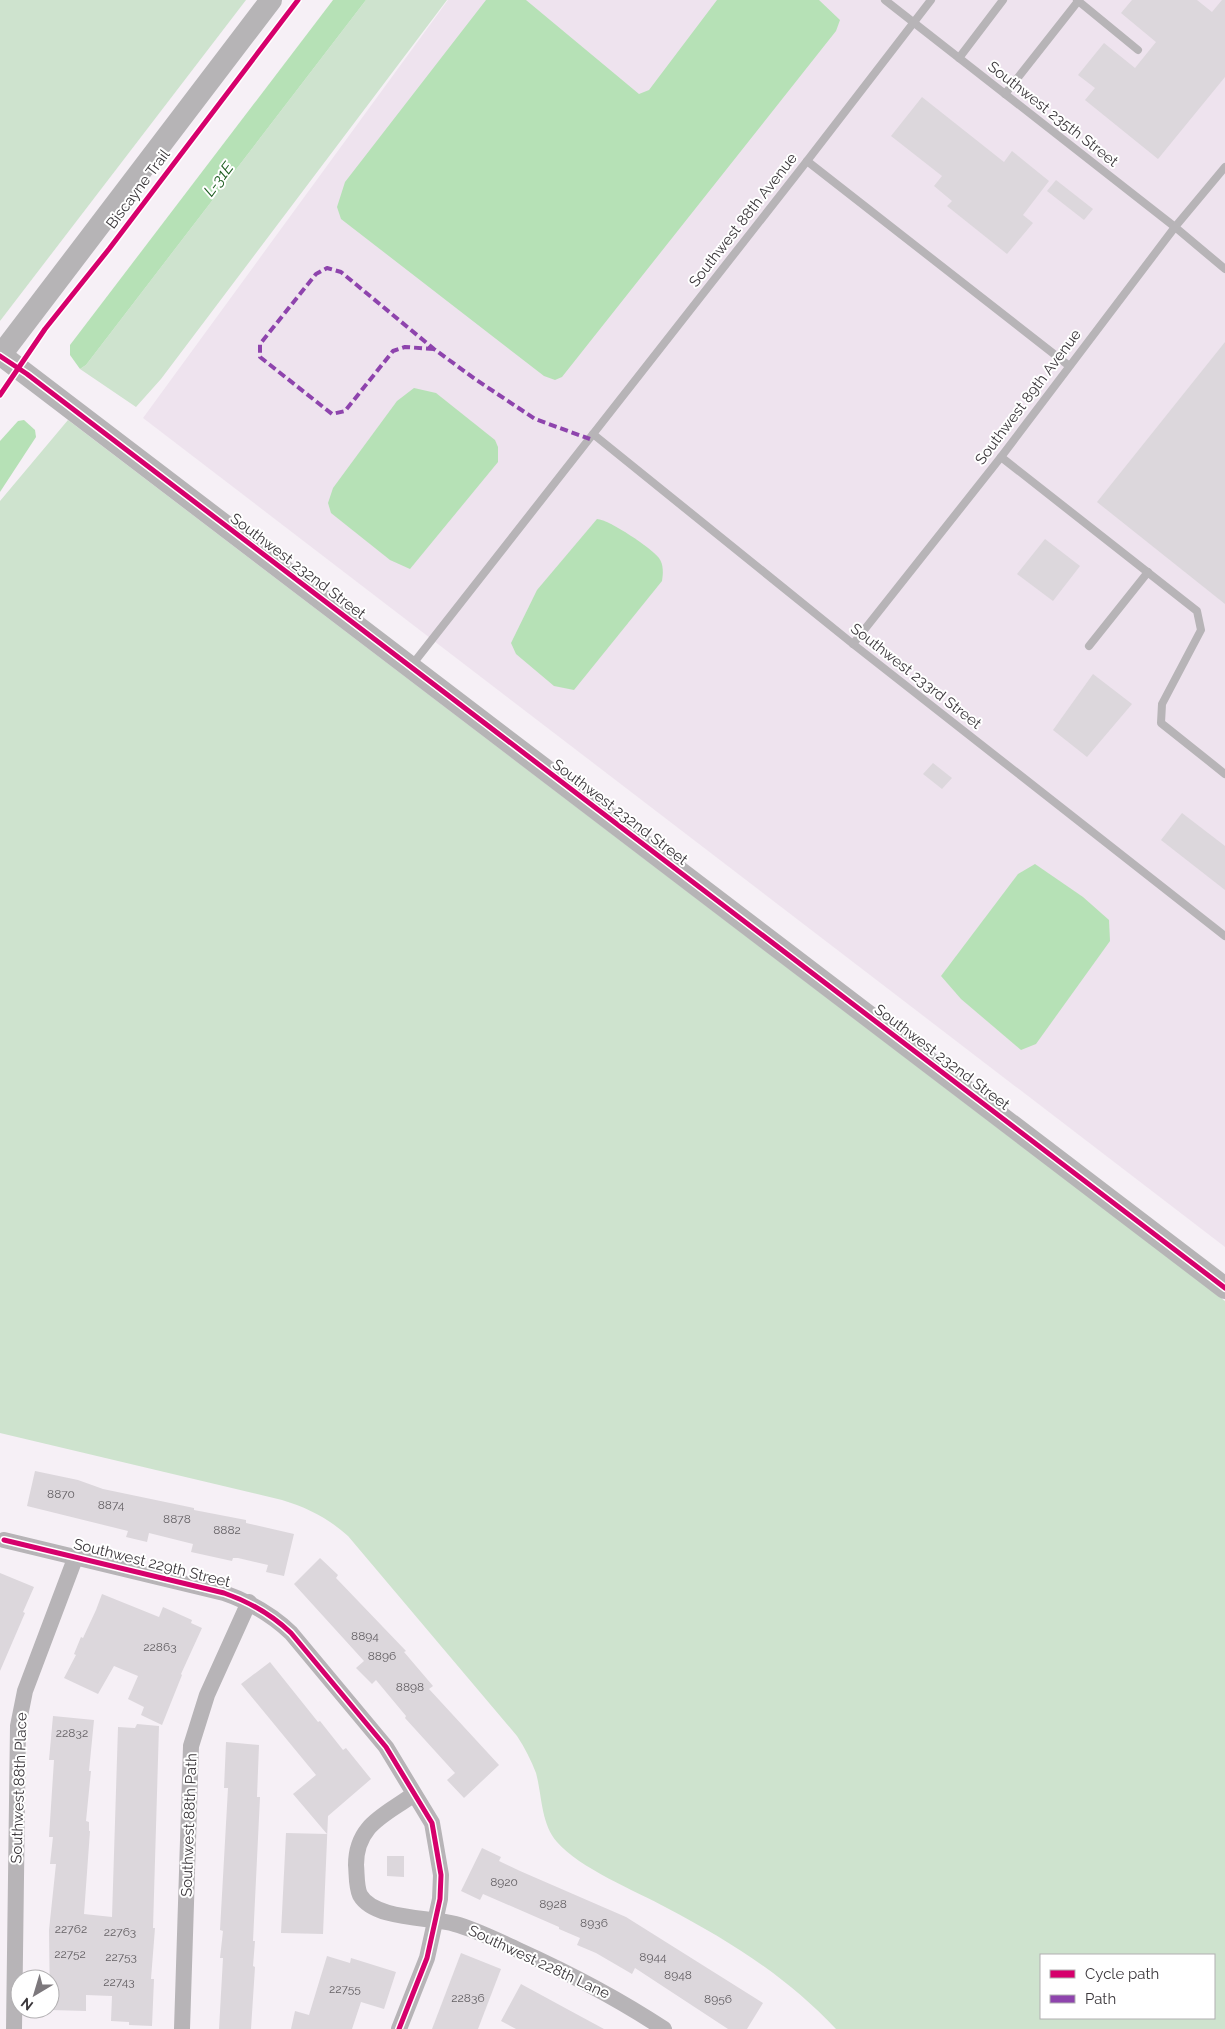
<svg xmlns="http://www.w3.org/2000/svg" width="1225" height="2029" viewBox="0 0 1225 2029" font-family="Raleway,sans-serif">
  <rect width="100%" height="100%" fill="#f6f0f6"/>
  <polygon fill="#eee3ee" points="448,0 1225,0 1225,1247 143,418"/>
  <g fill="#cee3ce" fill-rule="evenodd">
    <polygon points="0,0 246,0 0,321"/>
    <polygon points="366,0 447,0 161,379 136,407 80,369 86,365"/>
    <path d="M68,420L1225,1301V2029H836C787,1977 730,1941 667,1908C636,1891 579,1868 557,1842C541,1824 542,1795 536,1773C531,1760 525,1748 517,1736L348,1536C328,1518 308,1508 282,1500L0,1433V501ZM1041,1955H1214V2018H1041Z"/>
  </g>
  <g fill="#b6e1b6">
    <polygon points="333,0 366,0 86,365 80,369 70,355 70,345"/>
    <polygon points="486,0 526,0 639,94 649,90 717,0 819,0 840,20 836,31 562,377 555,380 544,376 341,219 337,207 345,182"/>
    <polygon points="414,388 436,393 495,440 498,447 498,462 410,569 390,560 331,513 328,503 333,488 397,401"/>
    <polygon points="24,420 35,430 36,437 0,492 0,441 18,421"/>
    <path d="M597,519C610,520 651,548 659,558C664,565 663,574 662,581L574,690L554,686L516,654L511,643L537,590Z"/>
    <polygon points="1035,864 1083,897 1109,920 1110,941 1036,1044 1021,1050 961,999 941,976 1018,874"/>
  </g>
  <g fill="#dcd7dc">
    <polygon points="1132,0 1197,0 1212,12 1222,0 1225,0 1225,77 1158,159 1085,100 1095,88 1078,75 1104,43 1135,68 1156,42 1121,13"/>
    <polygon points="922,97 1004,162 1012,151 1049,181 1023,215 1033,223 1007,254 947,206 952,201 934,186 942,176 891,136"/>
    <polygon points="1056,180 1093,209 1084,220 1047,191"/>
    <polygon points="1225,342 1225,604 1097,502"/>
    <polygon points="1045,539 1080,566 1053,601 1017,574"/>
    <polygon points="1093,674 1132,704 1087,757 1053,730"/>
    <polygon points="933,763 952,778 942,789 923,774"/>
    <polygon points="1182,813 1225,846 1225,890 1161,840"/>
    <polygon points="35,1471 78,1480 103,1489 194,1508 194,1510 246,1520 246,1523 294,1534 284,1576 266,1572 268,1565 238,1558 233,1558 232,1561 191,1552 193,1544 149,1533 147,1542 126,1537 128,1531 27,1506"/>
    <polygon points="320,1558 338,1575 336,1578 406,1651 404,1652 433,1686 429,1689 499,1765 464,1798 447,1780 455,1773 405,1718 406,1716 376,1680 372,1684 356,1668 364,1661 294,1584"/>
    <polygon points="0,1573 34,1587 23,1612 25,1613 0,1671"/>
    <polygon points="102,1594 159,1617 163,1607 192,1620 191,1623 202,1628 181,1674 182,1675 162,1725 141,1715 144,1707 128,1699 138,1676 114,1666 98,1694 64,1678 76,1655 74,1654 81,1637 83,1638 96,1610"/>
    <polygon points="270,1662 318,1722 320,1721 343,1750 346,1748 371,1779 328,1816 323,1934 281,1933 286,1833 327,1834 293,1794 316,1775 241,1684"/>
    <polygon points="53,1716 94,1720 89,1771 91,1771 86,1821 89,1822 89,1831 90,1831 84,1914 112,1917 118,1727 135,1728 137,1724 159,1726 153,1928 155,1928 151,1979 154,1979 152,2026 129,2025 129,2022 111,2021 112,1996 86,1995 86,2011 50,2010 49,1930 56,1864 50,1864 53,1837 49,1837 54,1760 49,1760"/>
    <polygon points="226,1742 259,1745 257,1797 260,1797 253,1941 255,1941 253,1966 255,1967 251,2029 219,2029 223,1958 220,1958 223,1931 220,1930 228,1788 224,1788"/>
    <polygon points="482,1848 501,1857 499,1861 520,1871 626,1917 763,2003 747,2029 728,2029 635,1968 632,1974 596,1953 577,1945 580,1938 559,1929 559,1927 483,1894 480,1900 461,1891"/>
    <polygon points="387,1856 404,1856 404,1877 387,1876"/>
    <polygon points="461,1953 501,1969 478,2029 432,2029"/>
    <polygon points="327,1956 350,1963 351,1958 396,1972 384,2009 361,2002 352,2029 291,2029 295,2011 309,2015"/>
    <polygon points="521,1984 567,2009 604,2029 516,2029 501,2021"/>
  </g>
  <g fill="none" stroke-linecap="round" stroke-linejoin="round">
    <g stroke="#b7b4b7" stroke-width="8">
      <polyline points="885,0 1175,227 1225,269"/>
      <polyline points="1077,0 1138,50"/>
      <polyline points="959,58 1003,0"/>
      <polyline points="1005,94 1079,0"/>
      <polyline points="807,161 1068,365"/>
      <polyline points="593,434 853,644 1225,936"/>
      <polyline points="1001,457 1197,611 1201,630 1162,704 1161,723 1225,774"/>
      <polyline points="853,644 1001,457 1175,227 1225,167"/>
      <polyline points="1089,646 1148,572"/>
      <polyline points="412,665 807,161 931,0"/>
    </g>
    <g stroke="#b7b4b7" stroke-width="16">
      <path d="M4,1540L224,1593C250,1602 271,1614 291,1633L386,1747L432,1823L441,1875L440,1899L427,1958L399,2029"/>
      <path d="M414,1794C386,1815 356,1824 356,1865C357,1875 356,1886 360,1895C374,1920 431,1917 455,1924C477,1930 498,1941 518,1950C569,1973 617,1998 664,2029"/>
      <polyline points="14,2029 18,1726 25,1691 76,1556"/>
      <polyline points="182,2029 191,1746 207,1695 249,1602"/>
    </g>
    <g stroke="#b6b4b6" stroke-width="22">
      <polyline points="1,355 1225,1288"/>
      <polyline points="0,356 271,0"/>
    </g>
    <polyline stroke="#8e44ad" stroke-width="4" stroke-dasharray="8 4" stroke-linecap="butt" points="434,349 405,347 393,351 345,411 332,414 260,357 260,344 316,274 327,268 341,272 434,349 475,379 535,419 590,439"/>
    <defs>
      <g id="cycleway">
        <polyline points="0,356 27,374 1225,1288"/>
        <polyline points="0,395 45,329 109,249 298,0"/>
        <path d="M4,1540L224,1593C250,1602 271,1614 291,1633L386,1747L432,1823L441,1875L440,1899L427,1958L399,2029"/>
      </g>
    </defs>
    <use href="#cycleway" stroke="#fff" stroke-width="8"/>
    <use href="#cycleway" stroke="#d6006c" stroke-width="5"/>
  </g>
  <g text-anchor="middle" stroke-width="4" stroke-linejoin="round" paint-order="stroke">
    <g font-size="12" fill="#635f63">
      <text x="61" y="1498">8870</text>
      <text x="111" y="1509">8874</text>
      <text x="177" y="1523">8878</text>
      <text x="227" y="1534">8882</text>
      <text x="365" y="1640">8894</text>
      <text x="160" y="1651">22863</text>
      <text x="382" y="1660">8896</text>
      <text x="410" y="1691">8898</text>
      <text x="72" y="1737">22832</text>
      <text x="504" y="1886">8920</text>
      <text x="553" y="1908">8928</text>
      <text x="594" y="1927">8936</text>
      <text x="71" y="1933">22762</text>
      <text x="120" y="1936">22763</text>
      <text x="70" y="1958">22752</text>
      <text x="121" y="1961">22753</text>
      <text x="653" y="1961">8944</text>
      <text x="678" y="1979">8948</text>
      <text x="119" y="1986">22743</text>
      <text x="345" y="1993">22755</text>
      <text x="468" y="2002">22836</text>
      <text x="718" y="2003">8956</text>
    </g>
    <g font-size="15" fill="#3b373b" stroke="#fff">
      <text transform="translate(1053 114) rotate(38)" y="5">Southwest 235th Street</text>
      <text transform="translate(138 189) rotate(-53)" y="5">Biscayne Trail</text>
      <text transform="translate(743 220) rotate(-52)" y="5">Southwest 88th Avenue</text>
      <text transform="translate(1028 397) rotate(-53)" y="5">Southwest 89th Avenue</text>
      <text transform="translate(298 566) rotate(37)" y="5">Southwest 232nd Street</text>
      <text transform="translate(916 676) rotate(38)" y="5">Southwest 233rd Street</text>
      <text transform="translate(620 812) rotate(37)" y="5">Southwest 232nd Street</text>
      <text transform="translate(942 1057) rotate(37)" y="5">Southwest 232nd Street</text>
      <text transform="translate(152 1563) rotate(14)" y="5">Southwest 229th Street</text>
      <text transform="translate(19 1788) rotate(-88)" y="5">Southwest 88th Place</text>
      <text transform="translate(189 1825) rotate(-88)" y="5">Southwest 88th Path</text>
      <text transform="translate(539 1962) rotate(25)" y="5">Southwest 228th Lane</text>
    </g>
    <g font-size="16" font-style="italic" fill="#1e5d21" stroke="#fff">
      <text transform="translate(218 179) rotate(-53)" y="6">L-31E</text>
    </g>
  </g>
  <rect x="1040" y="1954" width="175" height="65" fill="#ffffff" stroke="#b1afb1"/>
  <rect x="1050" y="1970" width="25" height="8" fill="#d6006c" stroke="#b1afb1"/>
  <text x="1085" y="1979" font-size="15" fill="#3b373b">Cycle path</text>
  <rect x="1050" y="1995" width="25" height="8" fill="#8e44ad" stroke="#b1afb1"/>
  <text x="1085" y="2004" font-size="15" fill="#3b373b">Path</text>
  <g transform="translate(35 1994) rotate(218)"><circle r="24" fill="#ffffff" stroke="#b1afb1"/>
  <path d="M0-4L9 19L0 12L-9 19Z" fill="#7c787c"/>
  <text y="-8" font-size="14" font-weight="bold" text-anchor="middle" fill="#3b373b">N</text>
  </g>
</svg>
